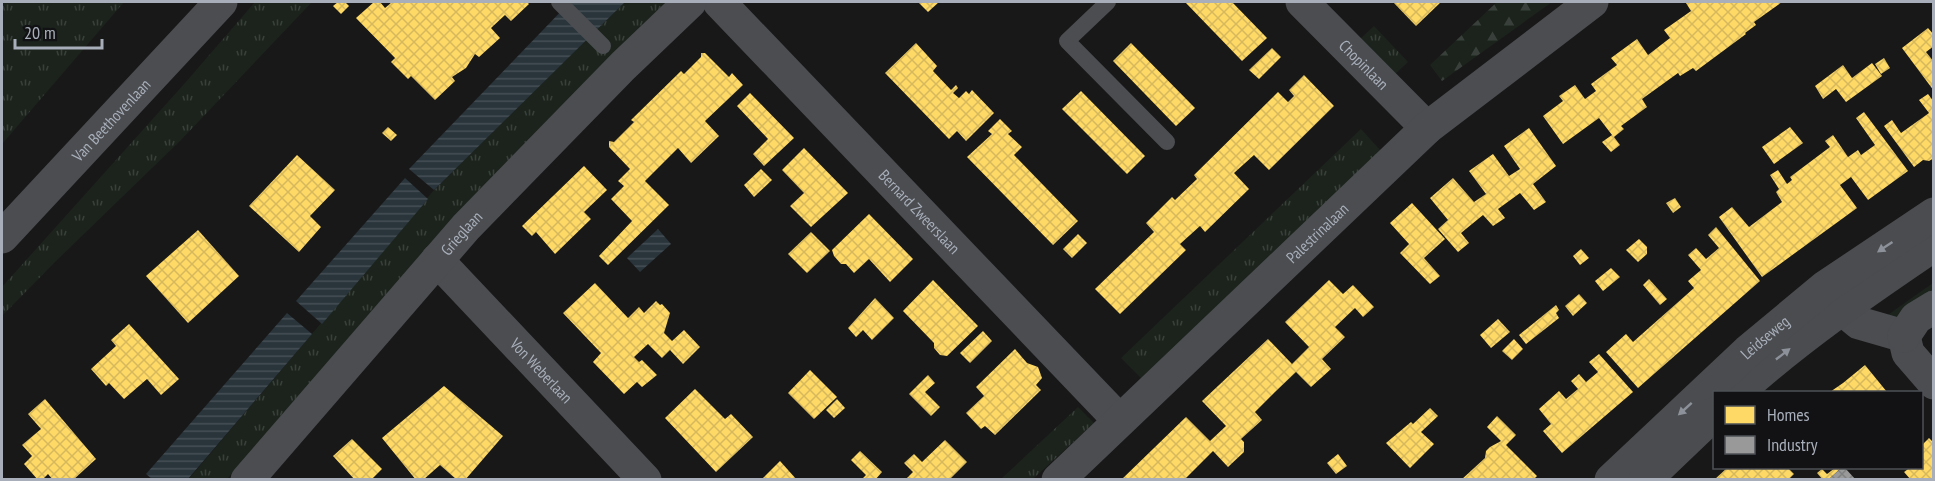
<svg xmlns="http://www.w3.org/2000/svg" width="1935" height="481" viewBox="0 0 1935 481" font-family="'PT Sans Narrow',sans-serif">
  <defs>
    <pattern id="grass-tufts" width="24" height="20" patternUnits="userSpaceOnUse" patternTransform="scale(1.5)"><rect width="24" height="20" fill="#1b231c"/><path d="M3 7l-1-3M5 7V3M7 7l1-3M15 17l-1-3M17 17v-4M19 17l1-3" fill="none" stroke="#39403b"/></pattern>
    <pattern id="forest-firs" width="22" height="20" patternUnits="userSpaceOnUse" patternTransform="scale(1.5)"><rect width="22" height="20" fill="#1b231c"/><path d="M5 1l3.5 6h-7zM16 11l3.5 6h-7z" fill="#39403b"/></pattern>
    <pattern id="water-rules" width="6" height="5" patternUnits="userSpaceOnUse" patternTransform="scale(1.5)"><rect width="6" height="5" fill="#29343b"/><path d="M0 2.5h6" fill="none" stroke="#454f55"/></pattern>
    <pattern id="homes-cross-hatch" width="8" height="8" patternUnits="userSpaceOnUse" patternTransform="scale(1.5)"><rect width="8" height="8" fill="#ffd966"/><path d="M0 0l8 8M0 8l8-8" fill="none" stroke="#d6b85d"/></pattern>
    <pattern id="industry-cross-hatch" width="8" height="8" patternUnits="userSpaceOnUse" patternTransform="scale(1.5)"><rect width="8" height="8" fill="#999"/><path d="M0 0l8 8M0 8l8-8" fill="none" stroke="#7f8081"/></pattern>
  </defs>
  <rect width="100%" height="100%" fill="#181818"/>
  <g fill="url(#grass-tufts)">
    <polygon points="2,2 124,2 2,144"/>
    <polygon points="255,2 312,2 181,140 55,262 2,316 2,287 185,83"/>
    <polygon points="625,2 668,2 447,224 227,479 188,480 434,190"/>
    <polygon points="1374,26 1408,62 1393,76 1359,40"/>
    <polygon points="1361,129 1381,151 1142,379 1121,358"/>
    <polygon points="1933,283 1933,294 1899,319 1878,322"/>
    <polygon points="1078,407 1094,423 1033,479 1000,480"/>
  </g>
  <polygon fill="url(#forest-firs)" points="1497,2 1552,2 1442,81 1430,65"/>
  <g fill="url(#water-rules)">
    <polygon points="570,2 625,2 434,190 409,169"/>
    <polygon points="405,178 428,199 322,324 296,301"/>
    <polygon points="658,229 671,244 640,272 627,258"/>
    <polygon points="287,313 312,334 188,479 152,479 146,474"/>
  </g>
  <g fill="url(#homes-cross-hatch)">
    <polygon points="338,2 345,2 349,6 341,14 333,6"/>
    <polygon points="374,2 380,2 385,8 392,2 527,2 529,4 511,21 505,15 491,28 500,38 479,57 475,54 466,68 452,77 455,81 435,100 411,76 408,79 391,62 395,58 356,18"/>
    <polygon points="918,2 939,2 928,12"/>
    <polygon points="1185,2 1232,2 1267,38 1242,61"/>
    <polygon points="1393,2 1441,2 1416,26"/>
    <polygon points="1688,2 1782,2 1754,22 1756,25 1745,33 1746,34 1696,71 1693,68 1680,76 1678,73 1642,99 1647,107 1621,126 1624,129 1614,137 1620,145 1611,152 1602,142 1612,135 1599,118 1563,144 1543,116 1563,101 1559,96 1575,85 1585,99 1596,91 1591,84 1617,65 1611,58 1637,39 1648,55 1670,38 1664,30 1691,11 1686,3"/>
    <polygon points="1928,28 1934,35 1934,46 1926,52 1934,62 1934,91 1902,48"/>
    <polygon points="916,43 937,66 933,71 951,90 956,85 958,88 953,93 959,98 966,91 969,94 972,90 994,113 966,141 957,131 949,139 885,73"/>
    <polygon points="1131,43 1195,108 1176,126 1113,61"/>
    <polygon points="1272,48 1281,57 1259,79 1249,70"/>
    <polygon points="701,53 705,53 729,77 732,73 743,85 705,121 719,136 691,163 678,148 645,181 669,205 608,265 599,256 632,221 611,199 624,186 618,181 630,169 609,147 609,141 614,142 634,122 631,120 681,71 684,74 701,57"/>
    <polygon points="1884,58 1890,68 1881,74 1875,64"/>
    <polygon points="1872,63 1882,76 1846,102 1836,89 1823,99 1815,86 1843,65 1852,78"/>
    <polygon points="1304,75 1334,106 1269,170 1254,155 1234,173 1249,189 1205,232 1200,226 1180,244 1186,250 1120,314 1095,289 1154,232 1146,223 1172,197 1175,200 1197,179 1194,175 1278,92 1288,102 1294,96 1289,90"/>
    <polygon points="1081,91 1145,156 1127,174 1062,109"/>
    <polygon points="750,93 794,138 764,166 753,154 768,139 737,106"/>
    <polygon points="1928,94 1934,102 1934,158 1929,161 1923,160 1914,167 1884,126 1892,120 1901,133 1929,113 1919,100"/>
    <polygon points="1864,112 1908,171 1868,200 1851,177 1840,185 1857,208 1762,277 1719,217 1732,207 1749,227 1782,202 1776,192 1779,189 1770,175 1778,170 1787,184 1792,180 1790,177 1830,147 1825,141 1833,135 1848,157 1858,150 1861,155 1875,145 1856,118"/>
    <polygon points="1000,119 1012,131 1008,134 1022,147 1014,155 1078,221 1053,245 967,157 992,134 988,131"/>
    <polygon points="388,127 397,135 391,141 382,133"/>
    <polygon points="1790,127 1803,143 1774,164 1762,147"/>
    <polygon points="1529,128 1556,166 1533,184 1546,202 1534,210 1520,193 1498,209 1505,218 1493,226 1483,215 1461,233 1469,243 1458,252 1438,229 1448,220 1430,198 1453,178 1474,202 1486,194 1469,171 1493,154 1509,176 1520,169 1504,146"/>
    <polygon points="804,148 848,193 811,227 790,206 804,193 782,170"/>
    <polygon points="297,155 335,190 310,216 321,227 299,252 249,206"/>
    <polygon points="584,166 607,190 584,212 591,219 555,254 536,232 532,236 522,226"/>
    <polygon points="761,169 772,180 754,197 744,185"/>
    <polygon points="1675,198 1681,207 1673,213 1666,203"/>
    <polygon points="1412,203 1445,239 1424,258 1440,276 1430,284 1400,253 1409,244 1390,223"/>
    <polygon points="869,214 913,259 890,282 869,259 854,273 846,264 841,264 834,256 832,250"/>
    <polygon points="1716,227 1760,281 1638,388 1606,352 1626,334 1633,342 1694,288 1688,281 1701,270 1688,255 1696,248 1706,259 1719,248 1708,235"/>
    <polygon points="198,230 239,276 188,323 146,276"/>
    <polygon points="811,232 830,251 807,273 788,254"/>
    <polygon points="1078,234 1087,243 1072,258 1063,249"/>
    <polygon points="1639,239 1647,247 1647,254 1638,262 1626,250"/>
    <polygon points="1581,249 1589,258 1580,265 1573,256"/>
    <polygon points="1611,268 1620,277 1603,291 1595,281"/>
    <polygon points="1649,279 1667,299 1660,305 1643,285"/>
    <polygon points="933,280 978,326 947,356 940,355 934,348 934,343 903,311"/>
    <polygon points="1329,280 1343,294 1353,285 1374,307 1363,317 1355,308 1335,327 1345,337 1322,359 1331,369 1311,387 1296,372 1275,392 1255,412 1262,420 1241,439 1244,442 1244,452 1228,467 1213,451 1184,480 1121,480 1186,417 1210,441 1226,426 1202,401 1268,339 1292,364 1309,347 1285,322"/>
    <polygon points="595,283 628,318 639,307 644,313 656,301 660,305 662,304 670,313 664,333 672,341 684,330 700,347 683,364 670,350 662,358 648,344 634,357 639,362 642,360 657,375 642,387 637,382 624,394 593,362 601,353 563,313"/>
    <polygon points="1579,294 1587,303 1573,316 1565,306"/>
    <polygon points="875,298 894,318 872,340 863,330 856,337 848,328"/>
    <polygon points="1556,305 1559,310 1556,313 1559,318 1526,344 1519,335"/>
    <polygon points="1498,319 1510,332 1491,348 1480,335"/>
    <polygon points="129,324 179,379 161,395 147,379 124,399 109,383 106,386 91,369 116,346 111,340"/>
    <polygon points="983,331 992,341 970,363 960,353"/>
    <polygon points="1514,339 1523,349 1512,360 1502,351"/>
    <polygon points="1015,349 1027,363 1038,367 1042,378 1036,385 1041,390 995,435 985,426 981,429 966,413 984,396 976,387"/>
    <polygon points="1599,354 1633,392 1562,453 1543,431 1551,424 1539,409 1559,391 1566,399 1578,389 1571,381 1579,374 1586,382 1598,372 1589,362"/>
    <polygon points="1865,365 1887,392 1830,392 1843,383"/>
    <polygon points="810,370 837,397 814,419 788,393"/>
    <polygon points="928,375 935,383 925,392 940,407 931,416 909,394"/>
    <polygon points="444,386 503,436 465,480 457,480 440,465 423,480 416,480 382,438"/>
    <polygon points="695,389 725,419 731,414 753,437 716,472 665,418"/>
    <polygon points="45,399 96,459 73,480 53,480 48,474 42,480 38,480 24,464 32,456 22,445 41,429 28,414"/>
    <polygon points="837,399 845,408 834,418 826,410"/>
    <polygon points="1430,408 1438,416 1421,432 1434,444 1410,468 1386,443 1411,422 1413,424"/>
    <polygon points="1497,416 1516,435 1506,445 1537,476 1533,480 1461,480 1485,458 1486,451 1490,447 1501,441 1487,427"/>
    <polygon points="1929,438 1934,443 1934,480 1911,480 1904,472 1908,469 1906,468 1922,468 1922,445"/>
    <polygon points="352,439 382,469 371,480 355,480 333,456"/>
    <polygon points="945,440 967,462 949,480 905,480 913,472 904,463 914,454 922,462"/>
    <polygon points="860,451 882,472 875,480 861,480 866,475 851,460"/>
    <polygon points="1338,454 1347,466 1336,474 1327,463"/>
    <polygon points="780,461 797,480 761,480"/>
    <polygon points="1727,468 1788,468 1794,474 1788,480 1714,480"/>
    <polygon points="1835,468 1841,468 1828,480 1823,480 1817,473 1822,469 1827,474"/>
  </g>
  <polygon fill="url(#industry-cross-hatch)" points="1841,468 1845,468 1856,480 1828,480"/>
  <g fill="none" stroke-linecap="round" stroke-linejoin="round">
    <g stroke="#4b4d51" stroke-width="16">
      <polyline points="559,2 603,46"/>
      <polyline points="1108,2 1067,41 1167,142"/>
    </g>
    <g stroke="#4b4d51" stroke-width="33">
      <path id="s1" d="M719,2L1119,420"/>
      <path id="s2" d="M1302,2L1427,128"/>
      <path id="s3" d="M437,260L645,480"/>
      <polyline points="1841,308 1859,323 1904,336"/>
      <polyline points="1904,336 1908,353 1934,383"/>
      <polyline points="1904,336 1916,318 1934,307"/>
      <path id="s4" d="M247,480L466,227L623,66L690,2"/>
      <path id="s5" d="M1058,480L1427,128L1592,2"/>
    </g>
    <path stroke="#4b4d51" stroke-width="33" id="s6" d="M2,237L221,2"/>
    <g stroke="#4a4c4f" stroke-width="33">
      <path d="M1738,392C1799,337 1866,291 1934,245"/>
      <path id="s7" d="M1611,480L1748,351L1825,287L1934,214"/>
      <polyline points="1645,480 1714,414"/>
    </g>
  </g>
  <defs><path id="oneway-solid" d="M-6-.8H1V-3.2L6.5 0L1 3.2V.8H-6Z" transform="scale(1.5)"/></defs>
  <g fill="#8c919a">
    <use href="#oneway-solid" transform="translate(1885 247) rotate(146)"/>
    <use href="#oneway-solid" transform="translate(1783 354) rotate(-38)"/>
    <use href="#oneway-solid" transform="translate(1685 409) rotate(138)"/>
  </g>
  <g text-anchor="middle" stroke-width="6" stroke-linejoin="round" paint-order="stroke">
    <g font-size="16" fill="#a8afba" stroke="#121214">
      <text dy="6" stroke="none"><textPath href="#s2" startOffset="88">Chopinlaan</textPath></text>
      <text dy="6" stroke="none"><textPath href="#s6" startOffset="160">Van Beethovenlaan</textPath></text>
      <text dy="6" stroke="none"><textPath href="#s1" startOffset="290">Bernard Zweerslaan</textPath></text>
      <text dy="6" stroke="none"><textPath href="#s5" startOffset="358">Palestrinalaan</textPath></text>
      <text dy="6" stroke="none"><textPath href="#s4" startOffset="327">Grieglaan</textPath></text>
      <text dy="6" stroke="none"><textPath href="#s7" startOffset="210">Leidseweg</textPath></text>
      <text dy="6" stroke="none"><textPath href="#s3" startOffset="152">Von Weberlaan</textPath></text>
    </g>
  </g>
  <rect width="1935" height="481" fill="none" stroke="#a8afba" stroke-width="6"/>
  <rect x="1713" y="391" width="210" height="78" fill="#121214" stroke="#4e5156" stroke-width="1.5"/>
  <rect x="1725" y="406" width="30" height="18" fill="#ffd966" stroke="#4e5156" stroke-width="1.5"/>
  <text x="1767" y="421" font-size="18" fill="#a8afba">Homes</text>
  <rect x="1725" y="436" width="30" height="18" fill="#999999" stroke="#4e5156" stroke-width="1.5"/>
  <text x="1767" y="451" font-size="18" fill="#a8afba">Industry</text>
  <path d="M15 39v9h87v-9" fill="none" stroke="#a8afba" stroke-width="3"/>
  <text x="24" y="39" font-size="18" fill="#a8afba" stroke="#121214" stroke-width="4.5" paint-order="stroke">20 m</text>
</svg>
